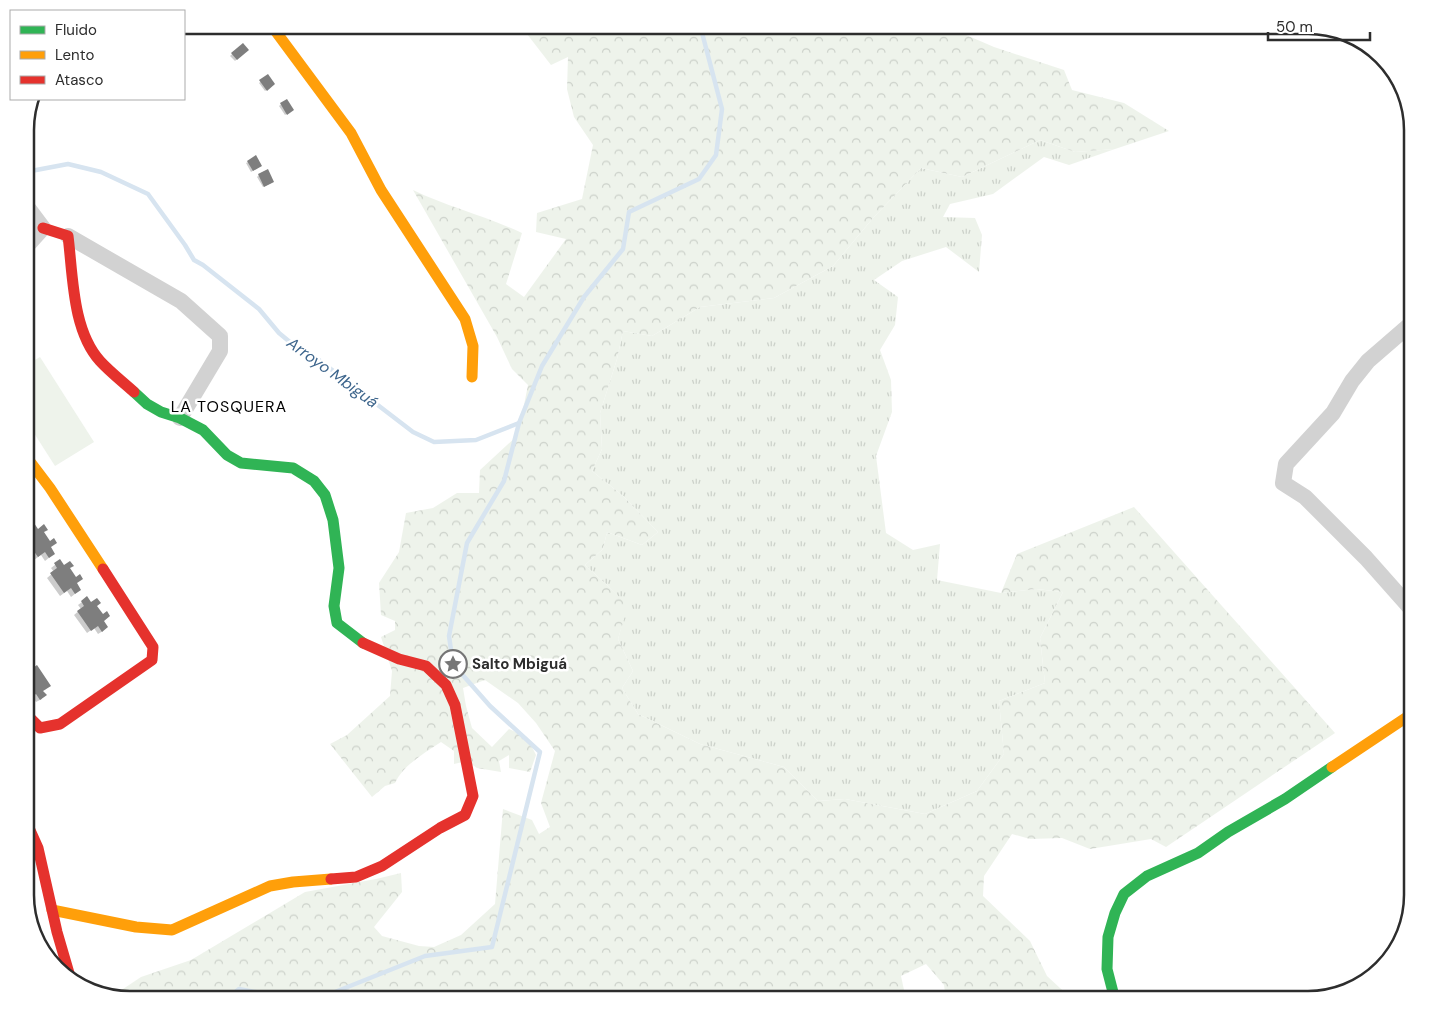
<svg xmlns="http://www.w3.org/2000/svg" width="1438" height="1025" viewBox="0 0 1438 1025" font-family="'DM Sans',sans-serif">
  <defs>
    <pattern id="grass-tufts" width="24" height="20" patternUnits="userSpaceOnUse" patternTransform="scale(1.25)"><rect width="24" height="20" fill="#eef3eb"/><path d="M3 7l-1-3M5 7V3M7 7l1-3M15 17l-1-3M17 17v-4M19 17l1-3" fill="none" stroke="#ccd1ca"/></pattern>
    <pattern id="forest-crowns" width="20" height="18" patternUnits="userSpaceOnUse" patternTransform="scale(1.25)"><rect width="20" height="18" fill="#eef3eb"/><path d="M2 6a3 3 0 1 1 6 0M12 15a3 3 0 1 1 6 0" fill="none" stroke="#ccd1ca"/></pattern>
  </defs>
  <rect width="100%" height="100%" fill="#fff"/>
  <polygon fill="url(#grass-tufts)" points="1040,140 1075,152 1115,149 1069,165 1044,157 993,194 950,204 943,217 975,218 982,235 979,272 946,247 902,261 874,280 898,297 895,325 880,350 891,380 892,412 876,456 886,533 913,550 940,544 937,580 1001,593 1036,589 1063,592 1040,638 1045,683 999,701 1004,754 977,791 925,814 845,799 818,801 784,767 700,744 638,714 622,688 633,671 618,639 627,606 607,585 585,565 603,549 607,532 642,545 658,532 623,496 592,471 602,449 600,413 617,359 623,331 652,336 700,307 774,298 833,266 873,218 921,168 962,177"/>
  <path fill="url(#forest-crowns)" d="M520,25H943L994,47L1064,70L1072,90L1124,103L1169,131L1115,149L1075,152L1040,140L962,177L921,168L873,218L833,266L774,298L700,307L652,336L623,331L617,359L600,413L602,449L592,471L623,496L658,532L642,545L607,532L603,549L585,565L607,585L628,606L618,639L633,671L622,688L638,714L700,744L784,767L818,801L845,799L925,814L977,791L1004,754L999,701L1045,683L1040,638L1063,592L1036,589L1001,593L1017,554L1134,507L1335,733L1166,847L1151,839L1090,849L1062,838L1030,839L1012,834L984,876L983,896L1030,941L1047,976L1073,1000H946L944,985L926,964L901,976L904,990L871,996L857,997L858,1000H364L365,998L350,989L337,1000H129L114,995L141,977L191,960L305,892L376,879L401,873L402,892L374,927L382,936L419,946L434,947L461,935L495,904L503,809L532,820L539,834L550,827L541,803L555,751L536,723L518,703L485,680L463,688L466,706L472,728L492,747L509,729L527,737L536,755L530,772L509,768V755L499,761L501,772L477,768L467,761L454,764V751L441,742C425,753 404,764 395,783L385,786L372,797L330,744L347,735L390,696L392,671L381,637L395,630V621L381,615L379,583L399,552L406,513L433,508L457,493H479L480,470L518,435L528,385L512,369L497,337L413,190C448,207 486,216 522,233L506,284L524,297L566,239L536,232L537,213L582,199L593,145L574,117L567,89L568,57L551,65Z"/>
  <polygon fill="#eef3eb" points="40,357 94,442 55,466 25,419 25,366"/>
  <g fill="#0003">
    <polygon points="242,45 247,50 235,61 230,56"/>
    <polygon points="268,76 274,84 265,91 259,83"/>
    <polygon points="286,100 291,111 285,115 279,106"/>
    <polygon points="248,162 259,167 251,172 246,163"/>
    <polygon points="259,175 271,183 263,187 257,177"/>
    <polygon points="34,525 38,531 43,533 50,548 50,557 45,561 41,555 34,560 25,547 25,538 28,536 25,532"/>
    <polygon points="60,561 64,566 69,569 80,590 71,597 67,591 60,596 47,578 54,572 51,568"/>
    <polygon points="82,602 96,606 103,616 103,631 98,634 94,628 87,633 74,615 81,609 78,605"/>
    <polygon points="25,666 46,689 42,691 42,699 36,702 32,696 26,701 25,699 27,694 25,691"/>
  </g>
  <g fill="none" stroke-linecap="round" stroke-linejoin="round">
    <g stroke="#d7e4f0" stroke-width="4.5">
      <polyline points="25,176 31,171 68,164 101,172 148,194 185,245 194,260 203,265 259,309 279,333 308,357 319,360 413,432 434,442 476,440 519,423"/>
      <polyline points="226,1000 239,989 298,1000"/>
      <polyline points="315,1000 425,956 492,947 540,752 490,706 453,664 449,636 467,543 504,481 519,423 542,366 584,297 623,249 629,212 699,179 716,155 722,109 700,25"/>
    </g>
  </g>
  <g fill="#7e7e7e">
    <polygon points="243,43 249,50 237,60 231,53"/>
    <polygon points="268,74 275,84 267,91 259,80"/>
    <polygon points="287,99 294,110 287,115 280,103"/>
    <polygon points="256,155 262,166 253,171 247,161"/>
    <polygon points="268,169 274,182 264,187 258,174"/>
    <polygon points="25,500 27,503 31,500 35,505 28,509 33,516 26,520"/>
    <polygon points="34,523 38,529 44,524 48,530 44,532 50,541 54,538 57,543 51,547 55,554 49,558 45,552 38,557 25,539 25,536 31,532 28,527"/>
    <polygon points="60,559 64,565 70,561 74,566 70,568 76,577 80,574 83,579 77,583 81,590 75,594 71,588 64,593 50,573 57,568 54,563"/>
    <polygon points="87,596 91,602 97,598 101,603 97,606 103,614 107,611 110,616 104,621 108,627 102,632 98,626 91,631 77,611 84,606 81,601"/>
    <polygon points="25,663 30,670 37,665 51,686 43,691 47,695 40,700 36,694 30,698 27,693 31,690 25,682"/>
  </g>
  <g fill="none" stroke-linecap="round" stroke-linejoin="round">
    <g stroke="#d2d2d2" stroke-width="16">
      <polyline points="68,236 181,301 220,336 220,351 180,418"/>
      <polyline points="25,248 43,228 25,204"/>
      <polyline points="1413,322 1368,361 1352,381 1333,413 1286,464 1283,483 1305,497 1366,558 1413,611"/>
    </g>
    <g stroke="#30b455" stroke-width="11">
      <polyline points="134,392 147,404 161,412 180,418 203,430 227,455 241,463 293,468 314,481 325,495 333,520 339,568 334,606 337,623 363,643"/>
      <polyline points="1115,1000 1107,969 1108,937 1115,913 1124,894 1147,876 1198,853 1228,832 1285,799 1332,767"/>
    </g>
    <g stroke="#ff9f0a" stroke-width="11">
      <polyline points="271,25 351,133 381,190 465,319 473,346 472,377"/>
      <polyline points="25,455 50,488 103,569"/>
      <polyline points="1332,767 1413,713"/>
      <polyline points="52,910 136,927 172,930 270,886 293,882 331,879"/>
    </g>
    <g stroke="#e5322d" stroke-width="11">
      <path d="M43,228L68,236C73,275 72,330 100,361C110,372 123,382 134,392"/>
      <polyline points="25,713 40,728 60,724 152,660 153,647 103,569"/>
      <polyline points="25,819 38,848 57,932 71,980"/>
      <polyline points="331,879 356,877 382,866 440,828 465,815 473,796 455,705 446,685 426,666 399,659 363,643"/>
    </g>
  </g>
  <defs>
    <symbol id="sight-ring" viewBox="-11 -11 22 22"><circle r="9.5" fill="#fff" stroke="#767676" stroke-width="1.5"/><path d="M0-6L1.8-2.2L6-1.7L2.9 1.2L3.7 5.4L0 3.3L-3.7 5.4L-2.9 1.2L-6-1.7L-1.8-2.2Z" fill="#767676"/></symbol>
  </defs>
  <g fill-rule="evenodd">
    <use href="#sight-ring" x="437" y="648" width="32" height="32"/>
  </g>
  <g text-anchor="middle" stroke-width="5" stroke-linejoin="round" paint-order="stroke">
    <g font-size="15" font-weight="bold" fill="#2d2d2d" stroke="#fff" text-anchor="start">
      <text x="472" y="669">Salto Mbiguá</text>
    </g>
    <g font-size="16" font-style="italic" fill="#3d658c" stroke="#fff">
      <text transform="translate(333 372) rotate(36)" y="6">Arroyo Mbiguá</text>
    </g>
    <g font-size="16" letter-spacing="1" fill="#000" stroke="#fff">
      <text x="229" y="412">LA TOSQUERA</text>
    </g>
  </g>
  <path d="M0 0H1438V1025H0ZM130 34H1308A96 96 0 0 1 1404 130V895A96 96 0 0 1 1308 991H130A96 96 0 0 1 34 895V130A96 96 0 0 1 130 34Z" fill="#fff" fill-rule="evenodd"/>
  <path fill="none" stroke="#2d2d2d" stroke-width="2.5" d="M130 34H1308A96 96 0 0 1 1404 130V895A96 96 0 0 1 1308 991H130A96 96 0 0 1 34 895V130A96 96 0 0 1 130 34Z"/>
  <rect x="10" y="10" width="175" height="90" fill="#ffffff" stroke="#ababab"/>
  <rect x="20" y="26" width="25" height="8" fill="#30b455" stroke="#ababab"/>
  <text x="55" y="35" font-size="15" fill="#2d2d2d">Fluido</text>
  <rect x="20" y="51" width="25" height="8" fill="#ff9f0a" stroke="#ababab"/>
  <text x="55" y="60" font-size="15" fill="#2d2d2d">Lento</text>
  <rect x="20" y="76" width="25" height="8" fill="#e5322d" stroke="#ababab"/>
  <text x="55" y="85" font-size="15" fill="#2d2d2d">Atasco</text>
  <path d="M1268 32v8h102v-8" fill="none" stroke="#2d2d2d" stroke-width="2.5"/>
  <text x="1276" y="32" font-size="15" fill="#2d2d2d" stroke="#ffffff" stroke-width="4" paint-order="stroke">50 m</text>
</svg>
